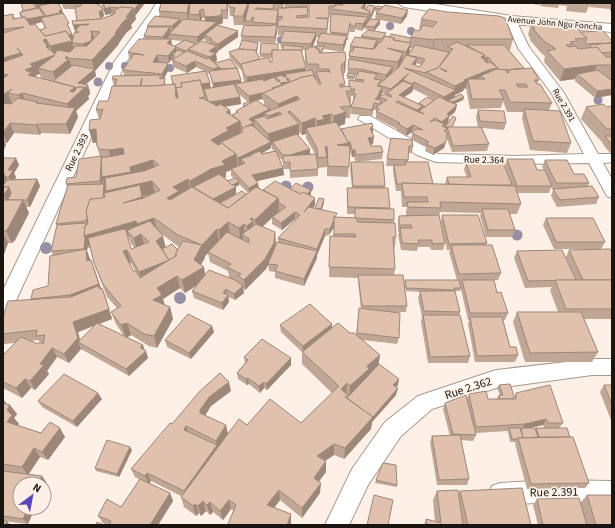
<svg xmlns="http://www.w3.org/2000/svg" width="615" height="528" viewBox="0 0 615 528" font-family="'Source Sans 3',sans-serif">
  <rect width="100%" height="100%" fill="#fdf0e7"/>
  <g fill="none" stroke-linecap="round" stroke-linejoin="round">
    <defs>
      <g id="street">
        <polygon points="156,3 166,3 161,13 126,62 12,309 9,314 3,316 3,290 114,62 151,12"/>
        <polygon points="511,17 515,18 529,47 564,93 598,154 612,154 612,162 603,163 612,179 612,198 607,196 589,163 515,164 436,162 417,155 358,119 360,116 370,116 438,154 515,156 584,154 552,94 518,48 506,20"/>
        <polygon points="592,359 612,359 612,375 592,375 496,388 432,409 401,436 368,485 349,525 325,525 352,469 385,422 418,396 496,370"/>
        <polygon points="554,480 612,481 612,503 554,502 500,505 492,502 488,494 492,486 500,483"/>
      </g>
      <polygon id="secondary" points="397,3 429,3 511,16 612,24 612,32 511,24 404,7"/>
    </defs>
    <use href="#street" stroke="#a8998f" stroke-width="2"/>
    <use href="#secondary" stroke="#a8998f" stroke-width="2"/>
    <use href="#street" fill="#fff" fill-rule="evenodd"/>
    <use href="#secondary" fill="#fff" fill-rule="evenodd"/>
  </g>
  <g fill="#9790a4">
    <circle cx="390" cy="26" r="4"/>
    <circle cx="411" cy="31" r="4"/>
    <circle cx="281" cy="40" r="4"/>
    <circle cx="109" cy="66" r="4"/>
    <circle cx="125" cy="66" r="4"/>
    <circle cx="170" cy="68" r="4"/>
    <circle cx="98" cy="82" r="4.5"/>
    <circle cx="598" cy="100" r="4.5"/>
    <circle cx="286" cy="186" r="5.5"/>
    <circle cx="308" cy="187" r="5.5"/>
    <circle cx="517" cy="235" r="5.5"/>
    <circle cx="46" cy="248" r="6"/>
    <circle cx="180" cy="298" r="6"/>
  </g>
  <g fill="#c0a695" fill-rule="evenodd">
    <path d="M21,3H59L73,37L75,32L72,21H77L75,9H64L61,3H98L104,16L101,18V19L111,16L110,14L105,15V12H104L102,6L145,3L135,16L136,19L131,25L132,28L126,33L119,43V44L95,71L96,76L86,84L88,85L90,91V94L88,96L89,99L76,111L78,117L70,134L41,133L40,135L14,133L7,143H5L6,145L3,151V16L13,14L15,19L21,18L19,13L23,11ZM42,22L45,29L40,30L35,24ZM40,74L41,79L37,78L36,75Z"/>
    <path d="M161,3H228V19H223V23L217,25L238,31V37L218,51V50V52L216,54L217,61L214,62L238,72L241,83L244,82L242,71L230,58L229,52L239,49L242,41L241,36L245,25V21L244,25H234L233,16H230L229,7V3L283,4L282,7H285L284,3H366L365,10L375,6V8L407,16L401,24L375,19L376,13L378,12L375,11V9L371,19L380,20V24L374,31L365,29V27L362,31L355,29V32H350L349,29L348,40H346V43L343,52L324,49L322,53L345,52V73H344V76H343L345,84V86H349L355,81L357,76L355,75L354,80L347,79L350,46L361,38V36H386L411,38V37L419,30L421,19L513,39L510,50H509L524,68L539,80L537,84L552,103L549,110L571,143L567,153L530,150L522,118L523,112H507L503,101L501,108L470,109L466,88L464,89L463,91L455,95V97L451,99L464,97L463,100L454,104L457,105L455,112L449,117L448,122L456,118L455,121L452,127H478L476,117L478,110L506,123L504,130L482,128L489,144L487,151L452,152L446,136L444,148L433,155L425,151L426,147L412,140L413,146L412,153H409L408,162L433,184H445L447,177H467L464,170L466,163L512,185L511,186H512L505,166L507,159L537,170H544L542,167L545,160L574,174L589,183L588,187L599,197L596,204L557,207L551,196L553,190L551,187L549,193H517L521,204L517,214H510L515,230L512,237H486L480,216L481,213L440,212L439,217L445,243L443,250H431L430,247H418L417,251L401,250L398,235L399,232H398V222L399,216L406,215V212L407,207H402L401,191H396L393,172V166H386L387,159L411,140L412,133L413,132H412L406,136L397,131V129L376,118V110H373L372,116L351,114V107L353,101V96H351V103H350L351,106L350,118H345V124L339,126L341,130L373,134V144L371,145V146L383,152L382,159L356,162L354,157H352L350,152L348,177L327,176V156V167L318,168V176L290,178V169H283L284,175L257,181L259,188L263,190L290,189L311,194L309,196L315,205L313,207L315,208L324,203L322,209L337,217L354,218L355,214H347V188H352L350,169L351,162L385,186V188L390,208V209L394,220V223L396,237L395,247H394L395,269L394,275L407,306L406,312H396L399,338L397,344L363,340L380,355L378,365L398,385L396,387V395L372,422L371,429L344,459L334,455L325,461L326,472L319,481L320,493L302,518L280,500L274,508L291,524V525H228L234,511L231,509L223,520L213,512L210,515L206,511L201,516L199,513L196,516L184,507L181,497V496L151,481L149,483L170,493L173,501L158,525H108L103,523L98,516L121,507L140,480L135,477L131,469L172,424L231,391L211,406L205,415L228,433L247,425L301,423L332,393L302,364V352L281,332L280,325L332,324V328L356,335L359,308L361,309L358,281V278L329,277L330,236L333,237L334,227L329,235L325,236L317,255V258L304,286L275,278V272L269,271L268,264L266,269L245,290L243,288L244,293L235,300L228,297L229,302L223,310L194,298L192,291L197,285L185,293L180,288L163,299L165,305L170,307L173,319L157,348L149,346L131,335L127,337L144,350L148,358L129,376L81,349L69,363L57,357L47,371L49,374L35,390L31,388L22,398L3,388V355L15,343L3,344V317L32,300L31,299L48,286L53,255L51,251L57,225L56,224L67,187L66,184L76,177L100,157L97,146L96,142L93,143L89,130L99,119L96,110L108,101L115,86H114L112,79L124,75L123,70L131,59L129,58L128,52L145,39L144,36L148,28L147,26L160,17L159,11ZM308,5H309V17H308L307,9ZM329,15H331L330,34H327L328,27ZM278,17V22L277,26L278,35L283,36L280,42L281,48H283L282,50H279L260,54V57L272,58V62L260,59L257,53L258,46L256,42L275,43L277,32V25ZM202,18H204L205,21H201ZM316,37L319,38L317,42V46L313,47ZM205,38V41L210,43L196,44L193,43H197ZM171,40L182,41L175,46L172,45ZM410,48H412L410,52ZM303,49L305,50V61L307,71H306V68L302,53ZM172,59L173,60H172L173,67L187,73L196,67L204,71L171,76L173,84L166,85L164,78L169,69L168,63L158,62H159L169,63ZM416,63L421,65L420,67L415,65ZM206,72L210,74L213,88H210ZM413,89L435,100L419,103V104L404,97L412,92ZM238,93L248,102L243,104V107L236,111V113L232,115H231L230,110L224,107L241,104L240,97ZM382,93L386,94V95L380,97ZM262,99L264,101V105L256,101ZM299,132L302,135L306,134V138L315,154L310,155L299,136ZM272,145V149L274,151L262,153L271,148V146ZM278,156L283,161V167ZM231,170V176L234,178L228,181L224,178L226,177V172ZM239,184L248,193L246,194L220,203L236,194L235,187L239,185ZM272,218V224L282,230L295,219L296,220L278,238V242L275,245L276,242L262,227ZM159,232L179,247L177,251L165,247ZM128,237H129L131,244L135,248L131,249ZM88,245L89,248H91L94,263L107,297L117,308L111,312L116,324L124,336L99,324L112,319L106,298L102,288L101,289L95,270L91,260H90L87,251ZM208,253L210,262L228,271L229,277L206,275L201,264L204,257ZM129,263H131L136,272H134ZM95,325L80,340L78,332ZM38,340L40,342L38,344L31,341Z"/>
    <polygon points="525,3 540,3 539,5"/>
    <polygon points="541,3 590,3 586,13 566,11 567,6 559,5 558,8 540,6"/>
    <polygon points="590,3 612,3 612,11 610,11 610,9 589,7"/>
    <polygon points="531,24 555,25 580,32 612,41 612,95 595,98 575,81 575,79 560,81 544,62 545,56 541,53 530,40 530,38 528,35"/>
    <polygon points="612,106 612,153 610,153 602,143 603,142 602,142 581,119 586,107 607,107"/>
    <polygon points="3,158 16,158 19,165 14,173 16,177 15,179 37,179 40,186 30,207 26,207 29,213 15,240 12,243 8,243 3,257"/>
    <polygon points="442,215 487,243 486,245 501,273 498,280 494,280 497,293 508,313 505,320 503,320 510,347 518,355 515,362 475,362 468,324 469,320 468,320 461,289 460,291 455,291 460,312 459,315 470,356 468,363 428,363 421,322 422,317 418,298 420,292 406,291 405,284 405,280 457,280 449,252 450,250 447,250 441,222"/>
    <polygon points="546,218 605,242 601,249 554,249 543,225"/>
    <polygon points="569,250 612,253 612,319 584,319 598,352 592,362 525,362 513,322 517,312 558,312 550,290 552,287 525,288 514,258 517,251 576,280 566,257"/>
    <polygon points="212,326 214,332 191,359 167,347 165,340"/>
    <polygon points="244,357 291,358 291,365 267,390 264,388 260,393 249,384 247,385 238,379 237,373 245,363"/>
    <path d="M499,385L512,399H513L516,393L563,423L559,428L570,437L589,483L585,488L527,489L515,444L516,442H510L508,431L476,433V435L473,441L461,440L469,479L467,485H437L430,442L432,436H450L443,409L445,403L467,399L469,394L488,399H497V398L499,395H500L497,388ZM543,425L544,428H536V429L530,428Z"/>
    <polygon points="604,385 612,385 612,423 600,392"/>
    <polygon points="3,399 7,404 17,414 14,418 19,424 17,425 41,433 65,437 48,460 40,457 29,474 42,476 46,482 28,524 3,521"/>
    <polygon points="102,399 77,427 42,407 38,401"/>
    <polygon points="132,450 119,477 96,471 95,468"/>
    <polygon points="376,480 397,485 397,487 375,483"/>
    <polygon points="437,491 458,495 460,491 531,525 424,525 426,519 435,522 433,500"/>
    <polygon points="587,495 612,525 538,525 533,505 537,499 580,503"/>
  </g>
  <g fill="#9c8779">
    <polygon points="44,3 59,3 60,6 39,6 40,10 38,11 36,5"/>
    <polygon points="139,3 145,3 135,16 134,10"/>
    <polygon points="189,3 189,16 188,21 187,13"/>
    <polygon points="227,3 228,8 228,19 227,10"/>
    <polygon points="248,3 251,3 244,25 243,16"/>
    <polygon points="282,3 284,3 282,10"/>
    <polygon points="365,3 366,3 365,10 361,8"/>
    <polygon points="375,6 375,9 371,19 371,16"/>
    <polygon points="111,7 112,12 110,12 110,14 105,15 104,9"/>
    <polygon points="133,8 136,19 131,25 132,28 126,33 119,43 119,44 95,71 96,76 80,89 78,83 94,70 92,60 115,33 126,17"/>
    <polygon points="62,10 64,16 48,22 46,16"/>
    <polygon points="103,10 104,16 101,18 91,30 92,35 92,32 96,44 86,55 79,32 75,31 73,25"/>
    <polygon points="200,10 202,18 201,24 199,15"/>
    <polygon points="278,10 278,16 277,27 277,25 277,32 275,43 275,37 277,28 276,24"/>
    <polygon points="408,10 407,16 401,24 402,18"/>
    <polygon points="370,11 370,20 368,23 369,14"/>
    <polygon points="222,14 223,23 217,25 205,35 205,38 197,43 197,37 206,26 205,17"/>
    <polygon points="44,16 46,22 41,18 42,22 26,26 24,20"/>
    <polygon points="368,17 367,23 362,31 363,24"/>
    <polygon points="180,19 181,25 173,32 172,26"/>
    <polygon points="380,20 380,24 374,31 374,27"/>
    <polygon points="170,27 171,34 169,34 169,36 164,44 163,37"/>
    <polygon points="238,31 238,37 218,51 218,44"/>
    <polygon points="316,33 316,39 311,50 311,44"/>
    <polygon points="72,34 74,40 73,43 72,43 75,52 38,68 40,74 36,75 37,79 36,85 25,70 30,64 43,40 46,39 52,56 53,55 50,46 47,41"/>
    <polygon points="347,36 346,43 343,52 343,45"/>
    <polygon points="171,39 172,46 167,43"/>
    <polygon points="435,39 433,50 432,52 434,40"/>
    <polygon points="377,40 377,47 372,56 373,49"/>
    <polygon points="411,43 409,52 408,55 405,61 406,52"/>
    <polygon points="217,46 218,52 212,56 216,54 217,61 210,64 209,51"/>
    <polygon points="176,47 177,53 172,55 172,59 169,63 168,56"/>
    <polygon points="21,53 25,65 7,70 3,60 3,58"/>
    <polygon points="403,53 402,62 397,72 398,62"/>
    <polygon points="157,55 159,62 155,69 153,62"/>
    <polygon points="485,55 482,64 481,57"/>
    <polygon points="67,56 67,60 69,59 73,70 57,83 53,72"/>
    <polygon points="488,57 487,63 484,64 485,58"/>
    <polygon points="417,58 416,64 411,71 412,64"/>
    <polygon points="195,61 196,67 187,73 186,66"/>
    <polygon points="346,61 345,73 344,73 344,62"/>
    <polygon points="168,63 169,69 163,80 162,74"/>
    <polygon points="597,65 592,76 577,74 575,79 560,81 564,69"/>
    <polygon points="219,67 220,73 214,76 213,69"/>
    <polygon points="393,67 392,74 386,82 386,75"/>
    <polygon points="306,68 306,77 289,79 288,78 289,82 290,88 282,90 282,92 275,94 275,98 272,99 266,95 272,93 272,88 280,86 280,83 286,82 286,79 287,78 287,76 285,74 286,80 280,81 275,77 276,82 248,86 247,77"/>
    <polygon points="491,69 488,78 480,76 478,82 468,79 466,88 464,89 463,91 455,95 455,97 443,104 444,97 454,91 455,86 464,80"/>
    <polygon points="409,73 403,80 402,84 390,94 391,89"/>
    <polygon points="6,74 10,86 3,87 3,76"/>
    <polygon points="241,80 242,86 235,84 235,87 214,90 213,83"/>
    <polygon points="414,82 413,89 412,92 398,101 399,95 412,85 412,84"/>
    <polygon points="210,83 211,89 177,94 178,110 176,98 175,84"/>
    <polygon points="88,85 90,94 88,96 89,99 76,111 78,117 70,134 66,124 71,115 67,104 70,91 75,87 86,87"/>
    <polygon points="382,87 382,94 380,97 379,97 377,105 375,99"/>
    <polygon points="12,89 8,93 12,104 3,110 3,95"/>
    <polygon points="612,89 612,95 595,98 597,91"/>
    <polygon points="22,93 27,105 23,107 19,95"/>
    <polygon points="262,93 262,99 249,102 249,96"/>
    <polygon points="297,96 297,108 290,111 290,123 282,114 279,112 278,104"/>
    <polygon points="240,97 241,104 210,109 209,103"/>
    <polygon points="464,97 463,100 452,105 453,102"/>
    <polygon points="374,103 373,110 372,116 372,110"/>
    <polygon points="457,105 455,112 449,117 448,122 443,127 443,130 441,133 442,122 447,114"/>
    <polygon points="423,106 422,113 419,111 419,115 416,117 417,110"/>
    <polygon points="270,109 271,115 279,112 279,124 270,128 269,116 264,113 265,118 254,119 255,130 246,134 249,119"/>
    <polygon points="230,110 231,119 226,112"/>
    <polygon points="346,112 345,124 333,128 334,116"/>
    <polygon points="331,114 330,126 317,133 317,121 322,116"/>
    <polygon points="315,118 315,131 306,128 306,134 302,135 302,123"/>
    <polygon points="240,121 241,131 240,130 240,134 219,143 219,148 211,140 226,128"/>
    <polygon points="10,123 14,133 7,143 3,133"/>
    <polygon points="37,124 41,133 40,135 36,125"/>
    <polygon points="299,124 299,136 274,145 272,142 271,148 253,158 252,155 252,154 252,158 241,159 242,164 239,165 238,158 269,143 268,134"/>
    <polygon points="413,125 412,132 406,136 407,129"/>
    <polygon points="373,127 373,134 369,134 370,128"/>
    <polygon points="96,129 100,142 93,143 89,130"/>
    <polygon points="374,137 373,144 368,145 368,138"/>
    <polygon points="3,138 6,145 3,151"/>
    <polygon points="350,142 349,148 337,145 348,142"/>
    <polygon points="446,142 444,148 433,155 435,148"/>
    <polygon points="327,146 327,156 325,147"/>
    <polygon points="123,148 126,160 112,163 109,150"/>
    <polygon points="310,149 310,155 291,162 290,155"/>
    <polygon points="352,150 355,150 354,157 352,157"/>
    <polygon points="236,154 238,167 226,172 226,177 213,182 192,194 190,181 222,161"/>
    <polygon points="102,156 104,163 130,167 153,160 156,173 106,189 103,180 102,188 100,181"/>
    <polygon points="16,158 19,165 14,173 16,177 13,184 9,177 8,170"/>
    <polygon points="283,168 284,175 253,182 252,175"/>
    <polygon points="4,174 10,187 15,200 10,208 3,193 3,176"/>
    <polygon points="37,179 40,186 30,207 27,200"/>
    <polygon points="188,179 191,192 170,210 167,198 173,187"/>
    <polygon points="152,181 155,194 143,196 146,210 123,203 103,202 104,184 106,191"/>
    <polygon points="239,182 239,185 232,189 231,185"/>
    <polygon points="258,183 259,190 249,195 249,188"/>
    <polygon points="236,187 236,194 210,208 209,201"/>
    <polygon points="311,190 311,194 306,199 306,196"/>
    <polygon points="278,198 279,211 257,232 255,220"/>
    <polygon points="315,198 315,205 304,219 304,212"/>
    <polygon points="324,199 324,203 320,213 320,210"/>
    <polygon points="23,200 29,213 15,240 12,243 6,231"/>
    <polygon points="295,212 295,219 282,230 281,223"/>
    <polygon points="154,218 157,230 141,234 145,247 137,250 134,238 140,235 137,224"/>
    <polygon points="252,218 253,221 254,233 248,238 247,226 250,219"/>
    <polygon points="334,220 334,227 329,235 330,229"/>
    <polygon points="136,221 139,234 127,231 129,237 128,237 134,262 128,237 89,248 88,245 87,251 90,259 91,271 87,261 84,249 84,236 86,223 89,230"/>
    <polygon points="228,222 230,234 220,242 219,230"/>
    <polygon points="244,224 245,236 242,234 243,238 240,240 239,228"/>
    <polygon points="217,229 219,241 208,252 208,253 204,257 202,245"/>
    <polygon points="325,229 325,236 317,255 317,258 304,286 304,279 317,252 317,249"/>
    <polygon points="275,232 276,242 274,253 266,269 245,290 244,280"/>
    <polygon points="3,233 8,243 3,257"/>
    <polygon points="163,236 166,249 161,253 156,241"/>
    <polygon points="202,245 205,258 197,271 204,267 206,279 185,293 182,280"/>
    <polygon points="127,250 131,263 128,264 123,251"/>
    <polygon points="91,260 103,294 74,304 70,295"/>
    <polygon points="169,260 143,285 139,272"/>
    <polygon points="177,276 180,288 163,299 165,308 153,300 157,288"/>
    <polygon points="243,286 244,293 235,300 234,294"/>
    <polygon points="102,288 112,319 78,332 81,344 78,338 73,322"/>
    <polygon points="226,289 227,296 223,293"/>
    <polygon points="228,295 229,302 223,310 222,303"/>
    <polygon points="170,307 173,319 157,348 154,336"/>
    <polygon points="127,323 131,335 126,338 121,325"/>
    <polygon points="332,324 332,331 303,352 303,346"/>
    <polygon points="212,326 214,332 191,359 189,353"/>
    <polygon points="78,338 81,344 78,342 81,349 69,363 64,354"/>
    <polygon points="143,345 145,351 140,347"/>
    <polygon points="52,348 57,357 47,371 49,374 35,390 30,381 40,364"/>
    <polygon points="146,351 148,358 129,376 126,369"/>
    <polygon points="380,355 378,367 349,397 350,386 367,366"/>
    <polygon points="291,358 291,365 267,390 266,384"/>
    <polygon points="248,378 249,384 247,385 246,379"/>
    <polygon points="25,379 31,388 22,398 16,388"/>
    <polygon points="399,379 398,385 392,391 393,385"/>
    <polygon points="229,382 231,391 211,406 203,419 200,413 200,410 209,397"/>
    <polygon points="264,382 264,388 260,393 259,386"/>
    <polygon points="347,383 346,395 341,389"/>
    <polygon points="398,388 396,395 372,422 371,429 344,459 345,448"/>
    <polygon points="98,393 102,399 77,427 73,421"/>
    <polygon points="3,399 8,406 3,409"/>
    <polygon points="10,405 17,414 14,418 19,424 14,431 7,422 7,410"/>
    <polygon points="546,419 543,425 521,430 525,424"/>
    <polygon points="226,425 228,434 218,449 216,441"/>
    <polygon points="186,426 189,435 184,430"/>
    <polygon points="60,428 65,437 48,460 42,452"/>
    <polygon points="334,444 334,455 317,466 317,456"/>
    <polygon points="217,445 219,453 187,498 184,491"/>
    <polygon points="130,447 132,450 119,477 117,474"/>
    <polygon points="34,448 40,457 28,475 22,467"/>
    <polygon points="326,461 326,472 314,488 314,478"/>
    <polygon points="147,473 151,481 149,484 145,476"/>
    <polygon points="42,476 46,482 44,487 44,484 38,484"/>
    <polygon points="321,483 320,493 302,518 302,508"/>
    <polygon points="279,490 280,500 269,515 267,505"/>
    <polygon points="170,493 173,501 158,525 150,525"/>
    <polygon points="229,500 231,509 223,520 220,511"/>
    <polygon points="203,501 206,511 201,516 198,506"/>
    <polygon points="210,502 213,512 210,515 207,505"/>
    <polygon points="195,504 199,513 196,516 193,506"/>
    <polygon points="28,508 35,508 28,524 23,519"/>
    <polygon points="291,514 291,525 287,525"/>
    <polygon points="7,521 10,525 5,525"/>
  </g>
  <g fill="#dfc1ad" stroke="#9c8779" fill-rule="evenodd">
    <polygon points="21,3 33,3 36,8 23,11"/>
    <polygon points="35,3 44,3 36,5"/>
    <polygon points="52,3 58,3 62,10 59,11 60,13 46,16 39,6"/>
    <polygon points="81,3 97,3 97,5 100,5 103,10 99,12 101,19 77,21 75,7 81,6"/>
    <polygon points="104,3 139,3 134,10 133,8 121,7 119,8 111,7 104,9 105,6 102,6"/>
    <polygon points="161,3 189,3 187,13 159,11"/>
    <polygon points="190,3 227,3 227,10 221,10 222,14 219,16 205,17 203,9 200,10 199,15 189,14"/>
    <polygon points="229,3 248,3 243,16 233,16 235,8 229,7"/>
    <polygon points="249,3 282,3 281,4 274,3 273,9 256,8 255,9 278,10 276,24 252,22 254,18 252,17 251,21 245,21"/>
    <polygon points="309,3 365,3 361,8 370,11 369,14 332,9 336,5 343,5 337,3 334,6 329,6 329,18 316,18 328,19 327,29 277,26 279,19 282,19 282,16 278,17 278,8 307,7 308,15 296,16 297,18 309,17"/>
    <polygon points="579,3 590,3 589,4"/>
    <polygon points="368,5 375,6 371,16 370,15 370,11 366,10"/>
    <polygon points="385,5 408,10 402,18 376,13"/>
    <polygon points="307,6 308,12 307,7 281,8"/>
    <polygon points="377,6 383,7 380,9 375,8"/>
    <polygon points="121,7 133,8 126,17 129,17 123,22 115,33 117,33 92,60 67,58 67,56 65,58 69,59 53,72 38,68 55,55 30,64 33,67 25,70 32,73 28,75 75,87 70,91 74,92 77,87 85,87 67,104 22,93 19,95 8,93 12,89 3,95 3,78 8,75 6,74 3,76 3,62 23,55 17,48 21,53 3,58 3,33 24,27 3,29 3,16 13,14 13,19 25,17 30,25 35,24 45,36 66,31 72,41 50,46 46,39 43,40 48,47 46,47 55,54 57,50 70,52 76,46 87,46 100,32 91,31 90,32 92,32 91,41 83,44 72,43 74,33 79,32 75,31 80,25 87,25 89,24 73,25 72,21 100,19 113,15 116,12 110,12"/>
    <polygon points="39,8 44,16 27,19 25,17 22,17 20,12"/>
    <polygon points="429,9 448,12 499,16 505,18 513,39 435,39 434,40 411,37 414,30 419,31 423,25 433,27 437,22 421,19"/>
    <polygon points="63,13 69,23 67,24 72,34 69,35 66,31 45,36 40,30 46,28 41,18"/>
    <polygon points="331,14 368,17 363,24 356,23 355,26 351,26 350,23 348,34 330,32"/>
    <polygon points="155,16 180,19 172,26 147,26"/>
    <polygon points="184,19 217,22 197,37 169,34"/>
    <polygon points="370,19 380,20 374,27 365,26"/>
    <polygon points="551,22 555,25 573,24 587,38 575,39 577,41 570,42 573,44 566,45 569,47 575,46 578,49 597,47 606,57 612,57 612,65 597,65 564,69 547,51 556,49 544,41 533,29 535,29 531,24"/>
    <polygon points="217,25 238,31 218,44 210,40 212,39 205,35"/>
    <polygon points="244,25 262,26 277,25 275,37 241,36"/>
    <polygon points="148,27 170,27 163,37 144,36"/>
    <polygon points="368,30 386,33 382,39 361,36"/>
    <polygon points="284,31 316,33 311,44 280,42"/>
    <polygon points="603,31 612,41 612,52 602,53 597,47 592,48 589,45 611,43 586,44 585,42 587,38 580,32"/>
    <polygon points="321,33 347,36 343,45 317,42"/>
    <polygon points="391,34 411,38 411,40 409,43 394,40 394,38 389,37"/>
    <polygon points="385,36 394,38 393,40 411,43 406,52 387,48 403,53 398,62 349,56 350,51 353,51 354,47 374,49 380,42 381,42"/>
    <polygon points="355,37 377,40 373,49 350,46"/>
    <polygon points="139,39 171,39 167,43 176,47 168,56 157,55 153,62 168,63 162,74 123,70 134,54 144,55 128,52"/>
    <polygon points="185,40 196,44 188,49 188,50 186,51 176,47 175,46"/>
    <polygon points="242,40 258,43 256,52 255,50 243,50 244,49 239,49"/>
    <polygon points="202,41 217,46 209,51 216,54 209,57 188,49"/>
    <path d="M457,42L485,55L481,57L487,63L490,62L498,68L491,69L464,80L465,81L455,86L426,72L438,68L453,49L447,47ZM440,68L447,71L446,72Z"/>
    <polygon points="261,43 278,44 278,50 272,50 272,54 260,54"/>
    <polygon points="284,45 303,47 302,51 301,50 282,50"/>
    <polygon points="415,45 449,52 438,68 426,72 426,73 404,68 456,90 444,97 414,82 412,84 403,80 409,73 391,89 378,85 399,67 406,55 417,58 412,64 420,67 425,59 408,55"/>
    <polygon points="466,45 504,45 524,68 506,70 498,70 498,68 495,65 488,57 485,58 484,57 485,55 475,50"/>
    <polygon points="315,46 324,46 320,53 319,53 319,49 317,49 317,47 314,47"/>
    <polygon points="309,47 317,47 316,49 319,49 319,53 345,52 346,61 344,62 344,64 342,64 341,68 345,84 340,84 340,87 350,86 352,91 346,91 351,106 340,107 346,112 334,116 331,114 322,116 325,119 317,121 315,118 302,123 290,111 288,112 299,124 268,134 254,119 265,116 267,119 282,114 279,112 269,116 264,113 300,99 297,96 278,104 263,93 302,77 313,75 319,84 321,84 316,72 328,71 330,73 329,69 319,69 318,64 307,64 305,49 308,49"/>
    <polygon points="238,49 255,50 260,59 241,64 241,65 229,52"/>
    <polygon points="178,50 185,53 174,59 172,58 175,56 172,55"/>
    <polygon points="272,50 301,50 306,68 247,77 244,74 241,64 265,58 269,58 270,62 272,62"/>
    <polygon points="187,51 207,59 209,58 219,67 213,69 195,61 186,66 172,60"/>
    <polygon points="230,59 238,69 237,69 237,68 223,69 219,68 219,67 215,63"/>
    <polygon points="349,59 393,67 386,75 361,69 348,69"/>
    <polygon points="73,65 95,69 78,83 88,85 86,87 88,87 86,89 85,87 77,87 76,89 75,87 53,81"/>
    <polygon points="237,68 241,80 213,83 209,71"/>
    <path d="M532,68L539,80H534L537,84H540L552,103L510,102L505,90H499L504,99H472L468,79H485L480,76L497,69L506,70L507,73L509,72L508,70ZM516,84H526L528,87H518Z"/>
    <polygon points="312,70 316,79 313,75 302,77 290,82 288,78 286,79 289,82 280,83 282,85 272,88 273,89 263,93 263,94 262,93 249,96 235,84 263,79 264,81 274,77 278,82 280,81 275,77 282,75 284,77 287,76 285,74"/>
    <polygon points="598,70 612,81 612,89 597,91 577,74"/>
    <polygon points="206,71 210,83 201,84 200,80 181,83 182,87 176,88 175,84 173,84 171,76"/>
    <polygon points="359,71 377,74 374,79 381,80 377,86 382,87 377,98 375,99 381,100 380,104 374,103 372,110 351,107 356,94 353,94 355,89 351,89 350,86 349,86 349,80 363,82 364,80 355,79"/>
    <polygon points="348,73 355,74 354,77 347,76"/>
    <polygon points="160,75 160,79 165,78 164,85 153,86 141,86 142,78 140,86 115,86 117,79 112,79 113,76"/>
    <polygon points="200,80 205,97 199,98 202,98 217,106 220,104 230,110 226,112 240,121 226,128 229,130 211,140 218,145 222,143 236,154 222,161 225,165 211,169 190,181 188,179 173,187 179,191 167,198 170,200 192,187 228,208 256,187 278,198 255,220 252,218 250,219 253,221 247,226 244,224 239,228 228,222 219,230 217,229 202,245 178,235 154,218 137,224 136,221 84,236 85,225 88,224 86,211 90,199 105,197 104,193 140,185 142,197 123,203 144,198 160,190 152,181 106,191 105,178 144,171 159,165 153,160 130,167 131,172 102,177 101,158 124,154 123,148 109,150 99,149 97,146 96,129 89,130 90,120 100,119 103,109 96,110 99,101 108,101 112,86 153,86 175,84 176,98 178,98 176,88 182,87 181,83"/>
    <polygon points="403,81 413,85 399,95 423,106 417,110 398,101 396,102 416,111 424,114 419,111 439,97 457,105 447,114 450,115 442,122 435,118 430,122 435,120 444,124 442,126 447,128 444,131 447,132 446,142 435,148 426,144 429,142 412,133 416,129 423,130 413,125 407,129 398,124 400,123 376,111 379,109 376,107 387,100 379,97 385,94 390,97 392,96 387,93"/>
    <polygon points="234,84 240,97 210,102 208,101 204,89"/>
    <polygon points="461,94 464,97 453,102 447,101"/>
    <polygon points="427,97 434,100 425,107 419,103"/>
    <polygon points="18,98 38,102 36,103 75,108 66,124 37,124 36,125 10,123 3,133 3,103 11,104"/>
    <polygon points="256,100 270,109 249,119 254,123 245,127 252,125 271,142 238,158 237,158 236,154 222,143 220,144 219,143 243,132 240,130 244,128 241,126 240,121 232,115 238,112 236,111"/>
    <polygon points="250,101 252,102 245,106 243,104"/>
    <polygon points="603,104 607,107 612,106 612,129 607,129 586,107"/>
    <polygon points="524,109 560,111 571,143 533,141"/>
    <polygon points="478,110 504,111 506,123 480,121"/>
    <polygon points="453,116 456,118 452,127 445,127"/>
    <polygon points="336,122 349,143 337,145 350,146 349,167 328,166 327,146 325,147 327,157 318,158 317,148 306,128"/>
    <polygon points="372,123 373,127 370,128 374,137 368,138 371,146 381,146 383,152 356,155 355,150 352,150 350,142 348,142 341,129"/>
    <polygon points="447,127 481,127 489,144 453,146"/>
    <polygon points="297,134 310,149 290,155 283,155 272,142"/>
    <polygon points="605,136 612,136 612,145"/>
    <polygon points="391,138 412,140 413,146 409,146 408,160 387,159"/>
    <polygon points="260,151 262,154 276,151 283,168 252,175 258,183 249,188 231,169 245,163 241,159 252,155 252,154"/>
    <polygon points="316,154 318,169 290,171 290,162 283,162 283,156"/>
    <polygon points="102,156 102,158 101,158 101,166 100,181 66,184 67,178 76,177 79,159"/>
    <polygon points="3,158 16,158 8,170 13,170 9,177 6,177 4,174 3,174"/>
    <polygon points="507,159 533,159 537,170 545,170 552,186 517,186"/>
    <polygon points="545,160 567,160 574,174 584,174 589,183 556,183"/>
    <polygon points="351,162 383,162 385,186 353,186"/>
    <polygon points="405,162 428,162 433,184 402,183 402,184 397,184 394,165 406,165"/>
    <polygon points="466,163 503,163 512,185 482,185 449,184 447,177 471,177"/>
    <polygon points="219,174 236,187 213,199 193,187"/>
    <polygon points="235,178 239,182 232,185 228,181"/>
    <polygon points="37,179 27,200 8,200 11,193 9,187 3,187 3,185 7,180"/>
    <polygon points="275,181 301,194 303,192 315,198 304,212 309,207 337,213 335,217 334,217 334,220 330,229 325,229 317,249 278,238 300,215 295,212 281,223 272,217 286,207 279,203 278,198 263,190"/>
    <polygon points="296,183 311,190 307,194 303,192 301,194 290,189"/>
    <polygon points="402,183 515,186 521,204 440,202 441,208 408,207 407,202 428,202 427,197 404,197"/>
    <polygon points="104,184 103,198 90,199 86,211 87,218 86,221 56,224 68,185"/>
    <polygon points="592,186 599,197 560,200 553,189"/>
    <polygon points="3,187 9,187 4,195 3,195"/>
    <polygon points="347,188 388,188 390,208 348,207"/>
    <polygon points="242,191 246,194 228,208 220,203"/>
    <polygon points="319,198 324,199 321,209 315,208"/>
    <polygon points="3,200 23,200 9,227 6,231 3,231"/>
    <polygon points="355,208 394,209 394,220 355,218"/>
    <polygon points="482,209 508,209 515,230 488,230"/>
    <polygon points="439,215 445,243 432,244 432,240 418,240 419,244 402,243 400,228 412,228 411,225 399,225 399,216"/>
    <polygon points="442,215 478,215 487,243 449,244"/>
    <polygon points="334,217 357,218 357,222 395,223 396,237 393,237 395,269 329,267 330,236 356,237 355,234 334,234"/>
    <polygon points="546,218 593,218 605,242 556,242"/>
    <polygon points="150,221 163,236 156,241 169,260 139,272 127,250 123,251 134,272 136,271 140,278 177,255 175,254 183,241 202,245 194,260 204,267 182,280 177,276 157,288 162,295 153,300 170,307 154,336 144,334 127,323 121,325 111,312 121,306 103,284 94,263 88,238 123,229 126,230 131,249 149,242 141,234 134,238 127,231 132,228"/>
    <polygon points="86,223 86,225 85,225 84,236 85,238 84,249 51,251 57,225"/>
    <polygon points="256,224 275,232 274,243 265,259 244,280 238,276 241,274 227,267 231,264 208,252 227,232 249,243 249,239 242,234"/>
    <polygon points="277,242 317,251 304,279 275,271 278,265 268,264"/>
    <polygon points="172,244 177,249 177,252 175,254 176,256 169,260 162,249"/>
    <polygon points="451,245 492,245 501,273 459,274"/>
    <polygon points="86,249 87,261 91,260 99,284 70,295 31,299 33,290 48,286 50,256"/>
    <polygon points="610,249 612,253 612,280 583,280 569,250"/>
    <polygon points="562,250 576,280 528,281 517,251"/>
    <polygon points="209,270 235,280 243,286 234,294 226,289 223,293 228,295 222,303 192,291"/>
    <polygon points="358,275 403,275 407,306 362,306"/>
    <polygon points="405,280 459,280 461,288 454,288 455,290 406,288"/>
    <polygon points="462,280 494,280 497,293 501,292 508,313 470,313"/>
    <polygon points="555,280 612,280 612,309 566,309"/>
    <polygon points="98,286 100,289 102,288 109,309 73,322 78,338 64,354 52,348 40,364 44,365 30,381 25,379 16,388 3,382 3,355 21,337 38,344 40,342 43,344 45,335 36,336 37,330 3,334 3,317 8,301 71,297"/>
    <polygon points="420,291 455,291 460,312 424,311"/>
    <polygon points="310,304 332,324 303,346 280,325"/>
    <polygon points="359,308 400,313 399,338 357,333"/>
    <polygon points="517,312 581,312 598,352 530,353"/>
    <polygon points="188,314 212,326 189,353 165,340"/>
    <polygon points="423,315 460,315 470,356 430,357"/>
    <polygon points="470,317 502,317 510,347 516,347 518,355 477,356"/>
    <polygon points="97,323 143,345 140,347 146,351 126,369 78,342"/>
    <polygon points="338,323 350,333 354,333 380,355 367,366 369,369 350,386 347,383 341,389 348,395 345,397 373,417 345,448 334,444 317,456 326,461 314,478 321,483 302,508 279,490 267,505 291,514 287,525 229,525 228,524 236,505 229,500 220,511 210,502 207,505 203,501 198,506 195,504 193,506 181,497 239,419 247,425 270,399 301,423 339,386 302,352"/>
    <polygon points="262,339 291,358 266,384 264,382 259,386 248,378 246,379 237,373 248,360 244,357"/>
    <polygon points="379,364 399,379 393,385 398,388 373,417 347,398"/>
    <polygon points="220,373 229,382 209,397 200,410 200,413 226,425 216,441 186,426 184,430 217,445 184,491 147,473 145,476 131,469 170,423 172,424 200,391"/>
    <polygon points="64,374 98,393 73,421 38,401"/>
    <polygon points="510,384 514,396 512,399 500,399 499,395 503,395 499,385"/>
    <polygon points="550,385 563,423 549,423 546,419 525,424 476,427 469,394 486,391 488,399 516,399 516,393"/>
    <polygon points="604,385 612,385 612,405"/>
    <polygon points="466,395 476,435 453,434 445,403"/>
    <polygon points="3,403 10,405 7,410 12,415 7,422 41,433 50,422 60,428 42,452 34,448 22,467 3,464"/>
    <polygon points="509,428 520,428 523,438 518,438 517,439 512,439"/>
    <polygon points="521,428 535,428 538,437 523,438"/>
    <polygon points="536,428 567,428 570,437 539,437"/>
    <polygon points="460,435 469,479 439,480 432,436"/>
    <polygon points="573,437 589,483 531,484 518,438"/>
    <polygon points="107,440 130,447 117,474 95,468"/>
    <polygon points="383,463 396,465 397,485 376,480"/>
    <polygon points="3,471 42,476 38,484 20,484 20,508 28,508 23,519 3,516"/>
    <polygon points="140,479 170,493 150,525 109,525 111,521 98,516 107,499 121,507"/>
    <polygon points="522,488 531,525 468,525 460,491"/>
    <polygon points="458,490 463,525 427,525 426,519 441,523 437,491"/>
    <polygon points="374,495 393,500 388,525 367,525"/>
    <polygon points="587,495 612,495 612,525 596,525"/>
    <polygon points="579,498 587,525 543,525 537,499"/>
    <polygon points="3,521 7,521 5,525 3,525"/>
    <polygon points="97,522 104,525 96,525"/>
  </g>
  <g text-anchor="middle" stroke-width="3.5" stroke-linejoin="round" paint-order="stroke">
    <g font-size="9" fill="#1b1512" stroke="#fdf0e7">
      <text transform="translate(555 23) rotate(5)" y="3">Avenue John Ngu Foncha</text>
      <text transform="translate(564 105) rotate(60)" y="3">Rue 2.391</text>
    </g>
    <g font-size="10" fill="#1b1512" stroke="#fdf0e7">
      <text transform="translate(76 152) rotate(-64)" y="4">Rue 2.393</text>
      <text transform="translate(484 159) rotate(1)" y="4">Rue 2.364</text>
    </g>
    <g font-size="12" fill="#1b1512" stroke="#fdf0e7">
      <text transform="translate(468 388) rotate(-18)" y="4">Rue 2.362</text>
      <text transform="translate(554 492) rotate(-1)" y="4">Rue 2.391</text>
    </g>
  </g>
  <rect width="615" height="528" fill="none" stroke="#1b1512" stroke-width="8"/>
  <g transform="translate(32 496) rotate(32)"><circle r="19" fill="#fdf0e7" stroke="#a39892"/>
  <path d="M0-3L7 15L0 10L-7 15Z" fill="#5944bc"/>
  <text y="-6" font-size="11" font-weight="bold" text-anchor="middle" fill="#1b1512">N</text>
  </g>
</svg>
